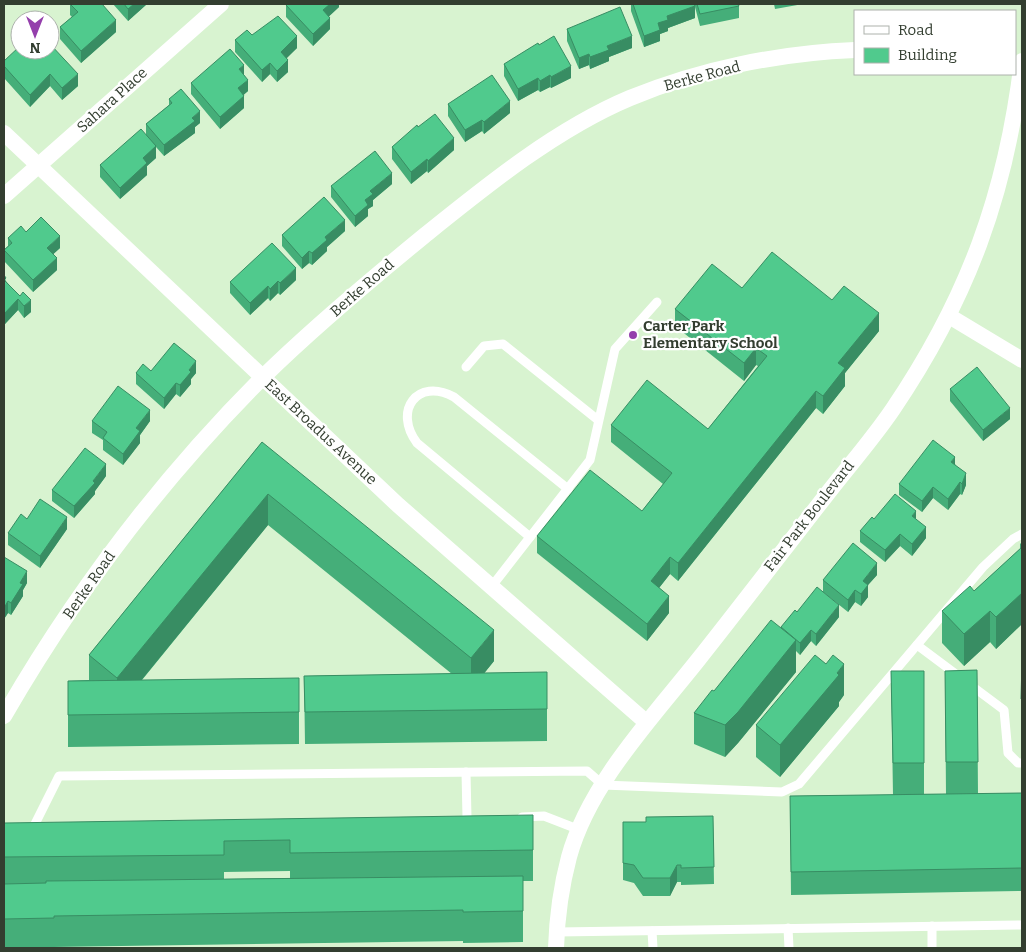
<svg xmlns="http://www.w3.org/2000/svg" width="1026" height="952" viewBox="0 0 1026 952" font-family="Bitter,serif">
  <rect width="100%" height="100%" fill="#d8f3d0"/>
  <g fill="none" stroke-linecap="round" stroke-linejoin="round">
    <g stroke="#fff" stroke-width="9">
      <polyline points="466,367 484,346 503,344 598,420"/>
      <path d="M530,537L417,443C393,411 417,377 454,397L568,489"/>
      <polyline points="492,586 590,460 615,349 657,302"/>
      <polyline points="917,645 1004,710 1008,753 1018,763 1022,763"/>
      <polyline points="466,772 467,818"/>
      <polyline points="522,817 544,816 580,830"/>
      <polyline points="37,828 33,828 59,776 587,771 603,785 782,792 799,784 983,567 1013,539 1022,534"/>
      <polyline points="932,926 932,948"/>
      <polyline points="788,928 789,948"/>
      <polyline points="652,931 653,948"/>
      <polyline points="557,932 1022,925"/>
    </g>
    <g stroke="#fff" stroke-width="16">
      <polyline points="4,133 398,505 646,722"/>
      <polyline points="4,196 221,4"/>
      <polyline points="949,316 1022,360"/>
      <path d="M4,716C75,593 162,478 263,377C314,327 369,281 424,236C486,186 556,129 630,98C700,69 779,53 855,50"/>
      <path d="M556,948C557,917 561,887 569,857C589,784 652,718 698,660C740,607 782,552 824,498C847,468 872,440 893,409C968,298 1006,194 1022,61"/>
    </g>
  </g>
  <g fill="#45ae79" fill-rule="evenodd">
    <polygon points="70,4 116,32 81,63 60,39 60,27 72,17 70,15"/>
    <polygon points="113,4 147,4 128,21"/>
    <polygon points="339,4 339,7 329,16 330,29 313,46 286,17 286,5"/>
    <polygon points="631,4 743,4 739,5 739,18 700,26 695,7 695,18 668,28 668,31 660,34 660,41 644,47 631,11"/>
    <polygon points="774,4 803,4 775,9"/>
    <polygon points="567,29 632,48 609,57 609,61 590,69 589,65 579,69 567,41"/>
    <polygon points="252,35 297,48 286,58 288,72 277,82 270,74 262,82 235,52 235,40"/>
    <polygon points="35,53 78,86 62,100 50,86 30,107 4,78 4,61"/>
    <polygon points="504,64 571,78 551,88 550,87 540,92 538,90 518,101 504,76"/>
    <polygon points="244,75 248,91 243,95 244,108 220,129 191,94 191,83"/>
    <polygon points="169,99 200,123 195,127 195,133 164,156 156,147 156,158 147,166 147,175 120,199 100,177 100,165 146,135 146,124 169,105"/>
    <polygon points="448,104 510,113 484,134 482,131 465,142 448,116"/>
    <polygon points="418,127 454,150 428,173 427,171 411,184 392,159 392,147"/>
    <polygon points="392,184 373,200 373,206 368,209 368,216 355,227 331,197 331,186"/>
    <polygon points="345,231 327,247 327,251 312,265 309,263 302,269 282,246 282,235"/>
    <polygon points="26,232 60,248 53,254 57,270 33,292 4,261 4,250 8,246 8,238"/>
    <polygon points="4,275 6,281 31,312 24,318 18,310 5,324 5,334 4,336"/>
    <polygon points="296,280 280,295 278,293 270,301 268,298 250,315 230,293 230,282"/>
    <polygon points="742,288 832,300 879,331 845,373 845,386 823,414 816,408 678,581 670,574 659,588 669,613 647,641 537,553 537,536 642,511 663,484 611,442 611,425 708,429 758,366 756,365 744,381 675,326 675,309"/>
    <polygon points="151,371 196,373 191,379 191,384 180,397 176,394 164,409 136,384 136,373"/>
    <polygon points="950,389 1010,419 983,441 950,401"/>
    <polygon points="92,421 150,421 140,435 140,443 123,465 103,450 103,440 92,433"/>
    <polygon points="262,442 494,661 484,673 547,709 547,741 305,744 304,676 452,674 268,525 142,680 299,712 299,744 68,747 68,681 89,680 89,655"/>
    <polygon points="955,464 966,485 962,495 960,494 948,510 933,498 922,512 899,495 899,484"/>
    <polygon points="106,476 95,491 95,494 74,518 52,501 52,490"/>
    <polygon points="27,519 67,529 40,568 8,545 8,533"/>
    <polygon points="874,519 916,519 926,538 912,556 900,546 885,562 860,542 860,531"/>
    <polygon points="1022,542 1022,624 996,649 990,642 964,666 942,643 942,611 974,591 1020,549 1020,544"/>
    <polygon points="4,557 27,583 23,590 23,596 11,615 8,613 4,619"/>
    <polygon points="877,575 868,585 868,597 861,606 855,602 848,612 823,592 823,580"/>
    <polygon points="797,612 839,617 816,646 811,641 800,655 796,651 796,672 738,743 725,757 694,744 694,713 714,691"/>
    <polygon points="1022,661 1022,730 1021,730 1021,699"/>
    <polygon points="977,670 978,794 1022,793 1022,891 791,895 790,796 893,795 891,671 924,671 924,794 946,794 945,671"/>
    <polygon points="844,695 839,702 839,706 780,777 756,757 756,725"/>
    <polygon points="713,816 714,884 681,885 681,882 677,882 670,896 643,896 634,883 623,880 623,822 646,822"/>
    <path d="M4,823L533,850V881H523V942L463,943V941L54,947V948H4ZM290,871V878L224,879V872Z"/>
  </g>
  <g fill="#388d63">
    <polygon points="134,4 147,4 128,21 128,9"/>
    <polygon points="330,4 339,4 339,7 323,22 323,10"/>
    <polygon points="695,6 695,18 668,28 668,31 660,34 660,41 644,47 644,36 658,23 667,16"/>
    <polygon points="330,18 330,29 313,46 313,34"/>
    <polygon points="116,20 116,32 81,63 81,51"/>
    <polygon points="297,36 297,48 281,64 281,52"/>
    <polygon points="632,36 632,48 609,57 609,61 590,69 590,57 607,46"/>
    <polygon points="589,54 589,65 579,69 579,58"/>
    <polygon points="288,60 288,72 277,82 277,71"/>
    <polygon points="270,63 270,74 262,82 262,70"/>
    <polygon points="244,65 244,77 239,69"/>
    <polygon points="571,66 571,78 551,88 551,77"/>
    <polygon points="50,74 50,86 30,107 30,95"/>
    <polygon points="78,74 78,86 62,100 62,88"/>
    <polygon points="550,75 550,87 540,92 540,81"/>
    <polygon points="538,78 538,90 518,101 518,89"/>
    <polygon points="248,80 248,91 238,100 238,88"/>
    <polygon points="244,96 244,108 220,129 220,117"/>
    <polygon points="510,101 510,113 484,134 484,122"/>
    <polygon points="200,111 200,123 195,127 195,133 164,156 164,145 192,118"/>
    <polygon points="482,120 482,131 465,142 465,130"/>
    <polygon points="454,138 454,150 428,173 428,161"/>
    <polygon points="156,146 156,158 147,166 147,175 120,199 120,188 143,158"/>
    <polygon points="427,159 427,171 411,184 411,172"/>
    <polygon points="392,173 392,184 373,200 373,206 368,209 368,216 355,227 355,216 370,191"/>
    <polygon points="345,220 345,231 327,247 327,251 312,265 312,253 325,237"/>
    <polygon points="60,236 60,248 47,260 47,248"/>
    <polygon points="309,251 309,263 302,269 302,258"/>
    <polygon points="57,258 57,270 33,292 33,280"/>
    <polygon points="296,268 296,280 280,295 280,283"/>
    <polygon points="278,281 278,293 270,301 270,289"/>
    <polygon points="268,286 268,298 250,315 250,303"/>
    <polygon points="18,299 18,310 5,324 5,334 4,336 4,314"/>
    <polygon points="31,300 31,312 24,318 24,306"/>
    <polygon points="879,313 879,331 845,373 845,386 823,414 823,396 838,363"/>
    <polygon points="756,348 756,365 744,381 744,363"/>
    <polygon points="196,361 196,373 191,379 191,384 180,397 180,385 189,370"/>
    <polygon points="176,383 176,394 164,409 164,398"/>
    <polygon points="816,391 816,408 678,581 678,563"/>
    <polygon points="1010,408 1010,419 983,441 983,430"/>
    <polygon points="150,410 150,421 140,435 140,443 123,465 123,454 136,428"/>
    <polygon points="955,457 955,469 951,462"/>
    <polygon points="106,464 106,476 95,491 95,494 74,518 74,506"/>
    <polygon points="966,473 966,485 962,495 962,484"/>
    <polygon points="960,482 960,494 948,510 948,499"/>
    <polygon points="933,487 933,498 922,512 922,501"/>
    <polygon points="268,494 268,525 117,710 117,678"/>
    <polygon points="916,511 916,523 912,516"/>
    <polygon points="67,517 67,529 40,568 40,556"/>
    <polygon points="926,527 926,538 912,556 912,544"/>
    <polygon points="900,534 900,546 885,562 885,550"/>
    <polygon points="670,557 670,574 651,598 651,581"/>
    <polygon points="877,563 877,575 868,585 868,597 861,606 861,594 863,581"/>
    <polygon points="27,571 27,583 23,590 23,596 11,615 11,603 20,583"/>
    <polygon points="855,590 855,602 848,612 848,600"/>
    <polygon points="1022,593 1022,624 996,649 996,617"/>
    <polygon points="669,596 669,613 647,641 647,624"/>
    <polygon points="8,601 8,613 4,619 4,608"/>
    <polygon points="839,605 839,617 816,646 816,634"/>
    <polygon points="990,611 990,642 964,666 964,634"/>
    <polygon points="494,630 494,661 471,690 471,658"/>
    <polygon points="811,630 811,641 800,655 800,643"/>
    <polygon points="796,640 796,672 738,743 725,757 725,725"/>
    <polygon points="844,664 844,695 839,702 839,706 780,777 780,745"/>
    <polygon points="677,865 677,882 670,896 670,878"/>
  </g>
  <g fill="#50ca8d" stroke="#388d63">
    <polygon points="70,4 102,4 116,20 81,51 60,27 78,12"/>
    <polygon points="124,4 134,4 128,9"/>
    <polygon points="288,4 330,4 323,10 330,18 313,34 286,5"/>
    <polygon points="633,4 694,4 695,6 667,16 668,20 658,23 660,30 644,36"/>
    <polygon points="697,4 738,4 739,6 700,14"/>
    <polygon points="620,7 632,36 607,46 609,50 590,57 589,54 579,58 567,29"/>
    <polygon points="278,16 297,36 281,52 288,60 277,71 270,63 262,70 235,40 247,30 252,35"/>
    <polygon points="554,36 571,66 551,77 550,75 540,81 538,78 518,89 504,64 538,43 539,45"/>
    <polygon points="50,44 78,74 62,88 50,74 30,95 4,66 4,61 20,46 20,50 32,50 35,53 38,50 50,50"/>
    <polygon points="230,49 244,65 239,69 248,80 238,88 244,96 220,117 191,83"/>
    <polygon points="492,75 510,101 484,122 482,120 465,130 448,104"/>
    <polygon points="181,89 200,111 192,118 195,121 164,145 146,124 172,103 169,99"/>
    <polygon points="435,114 454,138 428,161 427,159 411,172 392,147 417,125 418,127"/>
    <polygon points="141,129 156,146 143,158 147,163 120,188 100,165"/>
    <polygon points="375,151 392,173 370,191 373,194 365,200 368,205 355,216 331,186"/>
    <polygon points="324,197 345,220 325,237 327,240 312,253 309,251 302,258 282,235"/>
    <polygon points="41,217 60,236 47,248 57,258 33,280 4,250 12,243 8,238 21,226 26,232"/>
    <polygon points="272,243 296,268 280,283 278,281 270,289 268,286 250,303 230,282"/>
    <polygon points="772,252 832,300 844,286 879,313 838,363 845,368 823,396 816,391 678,563 670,557 651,581 669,596 647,624 537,536 590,470 642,511 672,473 611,425 647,380 708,429 767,356 756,348 744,363 675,309 712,264 742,288"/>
    <polygon points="4,275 6,278 4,280 20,296 23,292 31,300 24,306 18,299 4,314"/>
    <polygon points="174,343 196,361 189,370 191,372 180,385 176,383 164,398 136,373 143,364 151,371"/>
    <polygon points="977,367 1010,408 983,430 950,389"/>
    <polygon points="118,386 150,410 136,428 140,431 123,454 103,438 107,432 92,421"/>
    <polygon points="933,440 955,457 951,462 966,473 962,484 960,482 948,499 933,487 922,501 899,484"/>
    <polygon points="262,442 494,630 471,658 268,494 117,678 89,655"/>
    <polygon points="85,448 106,464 93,481 95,483 74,506 52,490"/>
    <polygon points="895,494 916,511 912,516 926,527 912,544 900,534 885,550 860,531 872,517 874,519"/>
    <polygon points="40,499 67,517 40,556 8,533 21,514 27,519"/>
    <polygon points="853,543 877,563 863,581 868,585 861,594 855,590 848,600 823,580"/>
    <polygon points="1022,547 1022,593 996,617 990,611 964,634 942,611 970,586 974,591"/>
    <polygon points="4,557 27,571 20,583 23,584 11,603 8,601 4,608"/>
    <polygon points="817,587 839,605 816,634 811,630 800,643 781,627 795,610 797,612"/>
    <polygon points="771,620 796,640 738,712 725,725 694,713 712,690 714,691"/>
    <polygon points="815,655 826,664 833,655 844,664 837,673 839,675 780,745 756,725"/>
    <polygon points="1022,661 1022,699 1021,699"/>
    <polygon points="977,670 978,762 946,762 945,671"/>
    <polygon points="891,671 924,671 924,763 893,763"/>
    <polygon points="547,672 547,709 305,712 304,676"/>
    <polygon points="299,678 299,712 68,715 68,681"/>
    <polygon points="1022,793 1022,868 791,872 790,796"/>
    <polygon points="533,815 533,850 290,853 290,840 224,841 224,855 4,857 4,823"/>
    <polygon points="713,816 714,867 681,868 681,865 677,865 670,878 643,878 634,865 623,863 623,822 646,822 646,817"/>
    <polygon points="523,876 523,911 463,912 463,910 54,916 54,918 4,919 4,884 46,883 46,881"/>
  </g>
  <circle fill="#943fac" stroke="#fff" stroke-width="2" cx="633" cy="335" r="5"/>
  <g text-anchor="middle" stroke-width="4.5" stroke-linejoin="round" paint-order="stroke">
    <g font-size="15" fill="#333e30" stroke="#fff">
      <text transform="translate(702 76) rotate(-15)" y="5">Berke Road</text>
      <text transform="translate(112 100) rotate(-42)" y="5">Sahara Place</text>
      <text transform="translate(362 288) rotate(-41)" y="5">Berke Road</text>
      <text transform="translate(321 432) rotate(43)" y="5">East Broadus Avenue</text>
      <text transform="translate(809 516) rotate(-52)" y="5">Fair Park Boulevard</text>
      <text transform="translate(89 585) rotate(-55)" y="5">Berke Road</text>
    </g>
    <g font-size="15" font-weight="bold" fill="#333e30" stroke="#fff" text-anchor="start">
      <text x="643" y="331">Carter Park<tspan x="643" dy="17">Elementary School</tspan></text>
    </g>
  </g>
  <rect width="1026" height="952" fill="none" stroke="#333e30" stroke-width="10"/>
  <rect x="854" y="10" width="162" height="65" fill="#ffffff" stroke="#adb2ac"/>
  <rect x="864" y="26" width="25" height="8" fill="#ffffff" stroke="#adb2ac"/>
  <text x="898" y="35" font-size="15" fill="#333e30">Road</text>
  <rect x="864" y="48" width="25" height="15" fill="#50ca8d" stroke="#adb2ac"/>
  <text x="898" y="60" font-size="15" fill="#333e30">Building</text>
  <g transform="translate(35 35) rotate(180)"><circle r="24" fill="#ffffff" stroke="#adb2ac"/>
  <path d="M0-4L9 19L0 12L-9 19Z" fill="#943fac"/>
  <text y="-8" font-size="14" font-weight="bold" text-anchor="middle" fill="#333e30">N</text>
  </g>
</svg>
